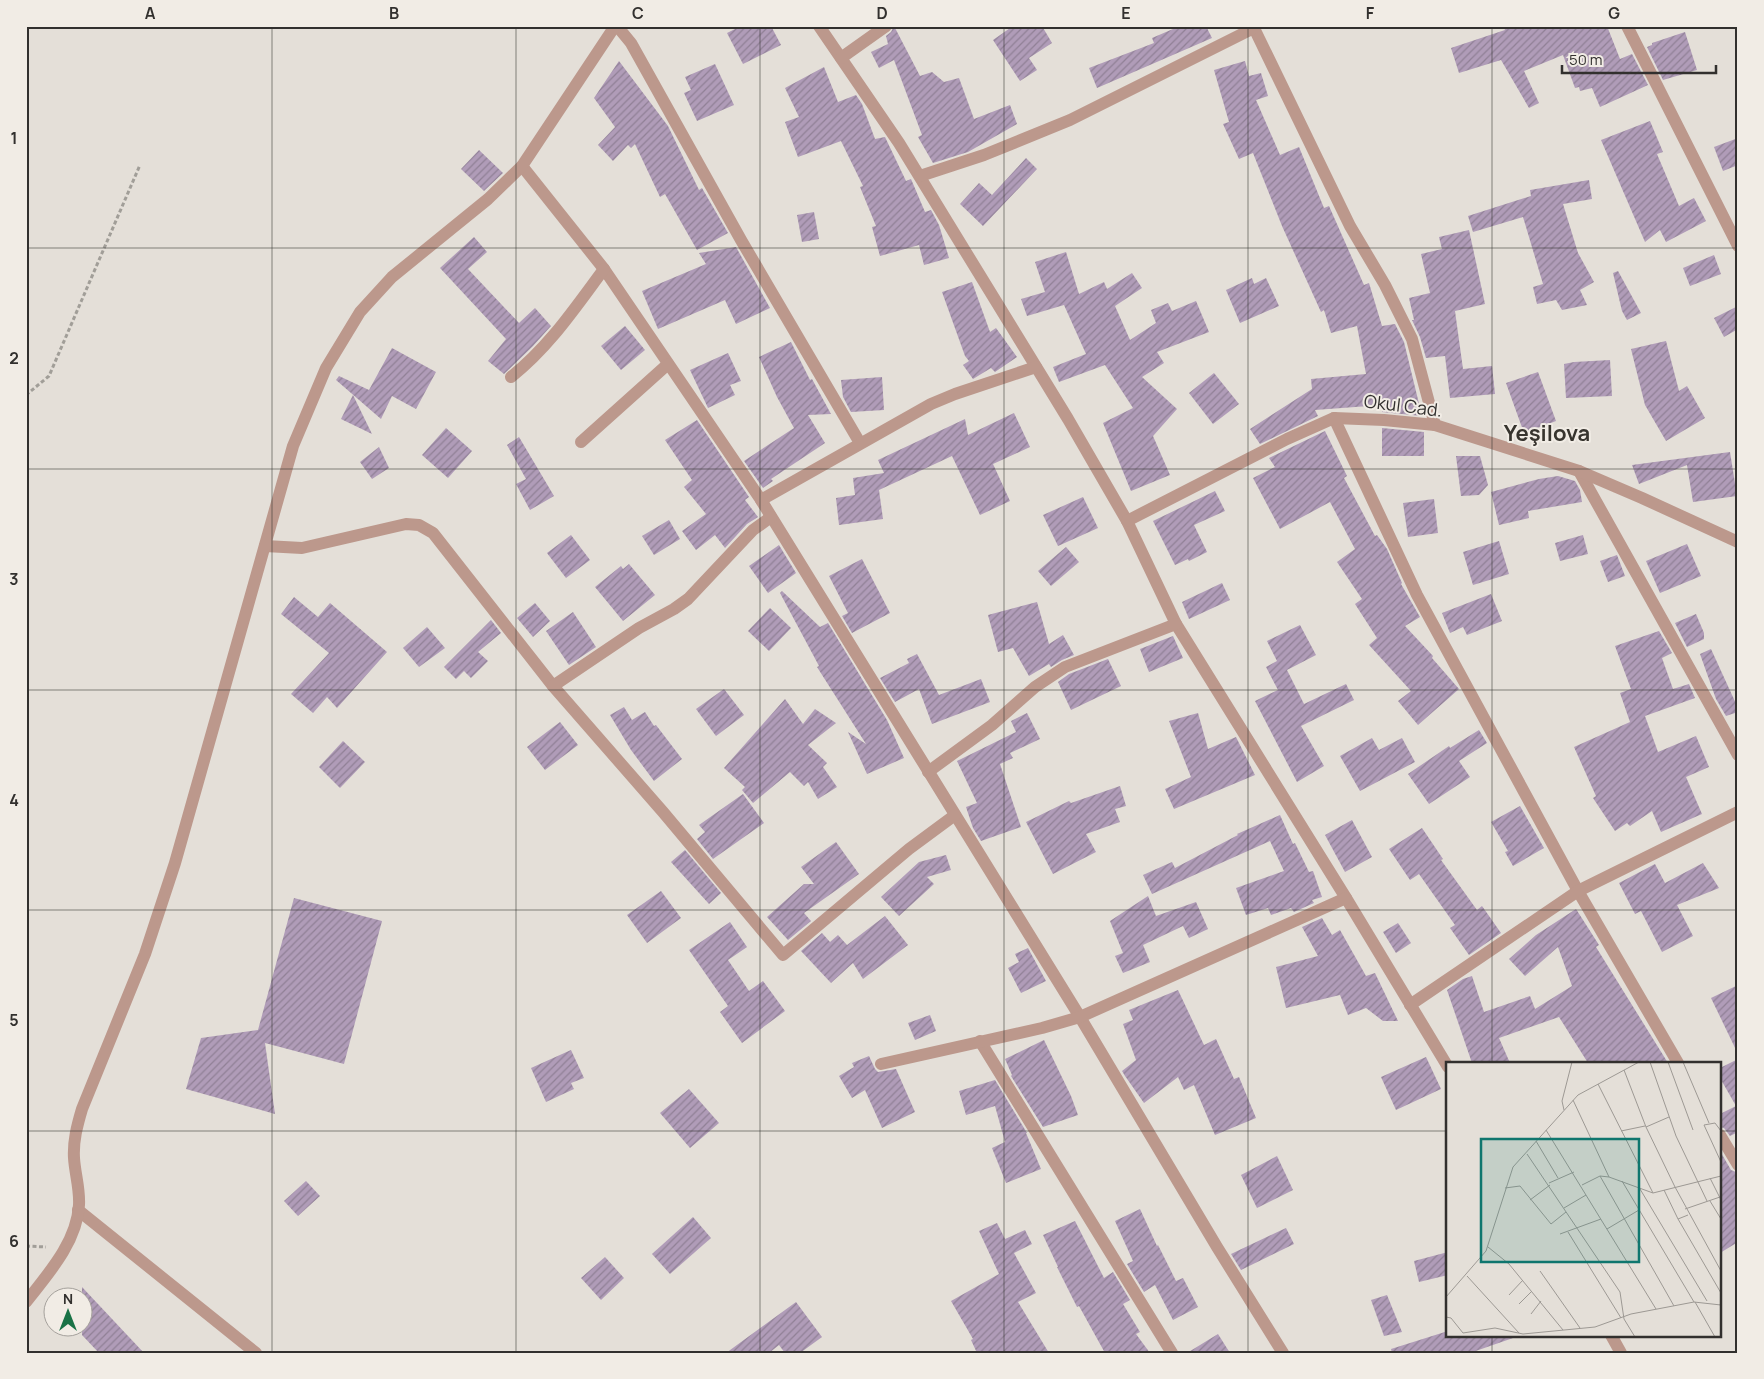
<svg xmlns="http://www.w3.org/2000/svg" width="1764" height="1379" viewBox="0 0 1764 1379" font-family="Manrope,sans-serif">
  <defs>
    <pattern id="building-hatch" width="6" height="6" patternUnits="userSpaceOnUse" patternTransform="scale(1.25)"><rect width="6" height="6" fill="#b09cb8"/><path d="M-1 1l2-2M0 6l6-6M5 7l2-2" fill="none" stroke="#908096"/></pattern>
  </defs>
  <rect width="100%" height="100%" fill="#e4dfd8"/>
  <g fill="url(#building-hatch)">
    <polygon points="741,26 771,26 781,45 743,64 727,33"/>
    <polygon points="894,26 920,76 932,72 944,82 959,78 974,119 1010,105 1017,124 968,152 933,163 918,137 922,135 894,60 879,68 871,52 888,44 886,36 891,32"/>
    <polygon points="1013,26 1042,26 1052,43 1029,58 1037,70 1020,81 993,40"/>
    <polygon points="1180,26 1206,26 1212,38 1097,88 1089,68 1154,43 1152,38"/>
    <polygon points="1503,26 1607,26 1620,59 1632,54 1648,85 1600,107 1592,88 1580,91 1579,87 1575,88 1563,55 1524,71 1539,103 1529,108 1501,60 1459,73 1451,48 1505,30"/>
    <polygon points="1685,32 1697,70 1663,80 1647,47 1652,45 1652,43"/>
    <polygon points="619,61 668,126 699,190 702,188 728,233 697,250 665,194 660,197 635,144 631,148 628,145 613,161 598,145 615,127 594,98"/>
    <polygon points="1245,61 1249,76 1261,73 1268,96 1256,100 1280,155 1299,147 1324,208 1329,206 1364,285 1369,283 1382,326 1395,324 1404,342 1422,416 1382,412 1382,405 1315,410 1318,416 1260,444 1250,429 1312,389 1311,379 1366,374 1357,326 1331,333 1324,310 1321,312 1282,226 1253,153 1239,159 1223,124 1229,122 1214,70"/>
    <polygon points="715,64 734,105 697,121 684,93 691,90 685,77"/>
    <polygon points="824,67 838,102 856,95 862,104 875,139 885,137 906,181 911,179 925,212 931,210 939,225 949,258 924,265 919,245 880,256 872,227 876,226 860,187 863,186 841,141 798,157 785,122 799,117 785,88"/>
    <polygon points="1650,121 1663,152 1657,154 1679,206 1694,198 1706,221 1666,242 1660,230 1645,242 1601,140"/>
    <polygon points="1738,138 1738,165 1723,171 1714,147"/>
    <polygon points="479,150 503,173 484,191 461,169"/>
    <polygon points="1026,158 1037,169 983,226 960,204 979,183 992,195"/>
    <polygon points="1589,180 1592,199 1563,204 1578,253 1594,282 1580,290 1587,305 1562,310 1556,300 1537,304 1533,287 1543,284 1523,217 1473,232 1468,216 1531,196 1530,190"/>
    <polygon points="814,212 819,239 802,242 797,215"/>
    <polygon points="1469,230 1485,304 1455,311 1463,369 1492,366 1495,394 1450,398 1445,356 1426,358 1420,337 1412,320 1414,320 1409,298 1430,293 1421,254 1442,249 1439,237"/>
    <polygon points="474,237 487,252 468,269 519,323 535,308 551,326 533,346 504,374 488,361 506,339 440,268"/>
    <polygon points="736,247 770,308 736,324 725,300 658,329 642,291 706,264 699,253"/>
    <polygon points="1066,252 1079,294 1104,282 1107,289 1132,273 1142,288 1115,306 1130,340 1156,323 1151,310 1168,303 1172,311 1196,301 1209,332 1157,352 1164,363 1142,377 1177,409 1153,436 1170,475 1131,491 1103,423 1133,408 1105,365 1059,382 1053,367 1086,354 1064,305 1027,316 1021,299 1045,292 1035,262"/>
    <polygon points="1714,255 1721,274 1690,286 1683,268"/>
    <polygon points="1618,271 1641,313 1627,320 1622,311 1613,273"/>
    <polygon points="1252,278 1254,284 1266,278 1279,306 1240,323 1226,290"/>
    <polygon points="972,282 990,332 996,328 1017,357 995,372 991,368 973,379 963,365 969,361 965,356 942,292"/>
    <polygon points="1738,306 1738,329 1724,337 1714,318"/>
    <polygon points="625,326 645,350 621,370 601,346"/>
    <polygon points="1666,341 1679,391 1687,386 1705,418 1666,441 1645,405 1631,349"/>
    <polygon points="791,342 810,380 812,379 831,414 808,415 825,443 771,479 773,481 763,488 744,461 794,428 777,397 759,357"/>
    <polygon points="392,348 436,372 416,409 392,396 381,419 336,380 339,376 369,390"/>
    <polygon points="728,353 741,381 730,385 735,395 708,408 690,370"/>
    <polygon points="1610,360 1612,396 1566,398 1564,364 1574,362"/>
    <polygon points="1538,372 1556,421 1524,433 1506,383"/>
    <polygon points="1214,373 1239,404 1213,424 1189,393"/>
    <polygon points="882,377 884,410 851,412 843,397 841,380"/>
    <polygon points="353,395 372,434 341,419"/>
    <polygon points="1014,413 1030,447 993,464 1010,501 980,515 952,456 879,490 883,519 839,525 836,498 855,495 853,478 884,473 878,460 965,419 968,435"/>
    <polygon points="697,420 749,497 745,500 758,517 747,524 725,548 715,535 696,550 682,531 706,514 684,487 692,480 665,440"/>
    <polygon points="446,428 472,451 448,478 422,455"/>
    <polygon points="1382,428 1424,432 1424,456 1382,456"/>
    <polygon points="1325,431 1347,476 1344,478 1375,536 1377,535 1387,549 1402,583 1401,584 1420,617 1405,626 1433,656 1432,658 1459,689 1418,725 1398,701 1411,691 1369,645 1377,638 1355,604 1362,599 1337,562 1355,549 1330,502 1280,529 1253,478 1275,467 1269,458"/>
    <polygon points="519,437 554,496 530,510 516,484 526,479 507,445"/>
    <polygon points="379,447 389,468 372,479 360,462"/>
    <polygon points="1730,452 1737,496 1693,502 1687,465 1639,484 1632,465"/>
    <polygon points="1456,456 1480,456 1488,485 1479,495 1461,496"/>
    <polygon points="1558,476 1575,481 1580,490 1582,502 1528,511 1529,518 1499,525 1491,492 1539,479"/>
    <polygon points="1215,491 1225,511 1194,525 1207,552 1189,561 1188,559 1175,565 1153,521"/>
    <polygon points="1083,497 1098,528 1058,546 1043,515"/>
    <polygon points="1434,499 1438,533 1408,537 1403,503"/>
    <polygon points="669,520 680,539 654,555 642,536"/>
    <polygon points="571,535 590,560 566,578 547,553"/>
    <polygon points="1583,535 1588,554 1560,561 1555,543"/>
    <polygon points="1499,541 1509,574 1473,585 1463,552"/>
    <polygon points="1687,544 1701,576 1660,593 1646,561"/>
    <polygon points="779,545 796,573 768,593 749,566"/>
    <polygon points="1066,547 1079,562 1051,586 1038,571"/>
    <polygon points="1617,555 1625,576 1608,582 1600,561"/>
    <polygon points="862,559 890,613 852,633 842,616 848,613 829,576"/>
    <polygon points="629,564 655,595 623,621 595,587 621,566 623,569"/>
    <polygon points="1222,583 1230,600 1189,619 1182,602"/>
    <polygon points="782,591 820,627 828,623 887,720 904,758 867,774 848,732 866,744 817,667 819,666 780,593"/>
    <polygon points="1491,594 1502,621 1467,635 1463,627 1450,633 1442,613"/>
    <polygon points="294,597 318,617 330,603 387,652 337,708 327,697 313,713 291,694 329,653 281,614"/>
    <polygon points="1037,602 1049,644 1063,635 1074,655 1062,660 1051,667 1049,664 1029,676 1013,648 998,652 988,615"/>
    <polygon points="535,603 550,621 533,637 517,618"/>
    <polygon points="770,608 791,628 769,651 748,631"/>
    <polygon points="573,612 596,647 569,665 546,631"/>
    <polygon points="1696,614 1704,633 1704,639 1687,647 1675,623"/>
    <polygon points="491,620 501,633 478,652 488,661 471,678 464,671 456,679 444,667"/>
    <polygon points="1300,625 1316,655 1287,670 1304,704 1346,684 1354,700 1301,726 1324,766 1297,782 1255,701 1278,690 1266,667 1277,661 1267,641"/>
    <polygon points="427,627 445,648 419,667 403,648"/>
    <polygon points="1659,631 1672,653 1662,658 1673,689 1689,684 1695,698 1645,716 1658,752 1696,736 1709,767 1686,777 1702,814 1661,832 1652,811 1630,826 1627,823 1615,831 1593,798 1596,796 1574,747 1630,722 1620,693 1631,689 1615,646"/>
    <polygon points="1173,636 1183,658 1149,672 1140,649"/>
    <polygon points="1711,649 1738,708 1738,712 1726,716 1716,699 1700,654"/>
    <polygon points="917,654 939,695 981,679 990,702 932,724 919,689 895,702 880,678 909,663 907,659"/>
    <polygon points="1108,659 1121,686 1071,710 1058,682 1069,674"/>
    <polygon points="724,689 744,715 716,736 696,709"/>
    <polygon points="785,699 803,724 815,709 836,723 808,745 827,763 823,767 837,787 818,799 808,782 804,786 790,772 753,803 742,790 745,787 724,768"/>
    <polygon points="624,707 632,720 645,712 654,726 656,725 682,759 654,781 631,750 610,715"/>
    <polygon points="1027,713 1040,739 1010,753 1013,758 1000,764 1021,827 981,841 973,828 966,807 977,803 957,761 1016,732 1011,721"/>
    <polygon points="1198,713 1208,749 1236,737 1255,775 1174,809 1165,789 1191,777 1169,721"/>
    <polygon points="560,722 578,745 545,770 527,747"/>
    <polygon points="1479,730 1487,743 1459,761 1470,777 1429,804 1408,774 1449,746 1450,748"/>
    <polygon points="1372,738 1379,750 1402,738 1415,762 1360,791 1340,756"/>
    <polygon points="343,741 365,762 340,788 319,767"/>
    <polygon points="1120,786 1126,806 1115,809 1120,822 1086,834 1096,852 1053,874 1026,822 1069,801 1071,803"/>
    <polygon points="743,794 764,823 713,859 697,839 705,832 699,825"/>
    <polygon points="1520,806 1544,848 1513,866 1505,852 1508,851 1491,822"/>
    <polygon points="1280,815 1293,844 1295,843 1309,872 1313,871 1322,897 1312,900 1314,903 1294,912 1291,908 1271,915 1268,908 1246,915 1236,888 1284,871 1270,841 1152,894 1143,875 1172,862 1175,868 1238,835 1237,834"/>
    <polygon points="1352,820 1372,857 1345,872 1325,835"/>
    <polygon points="1422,828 1443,859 1441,860 1477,910 1482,906 1501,933 1469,955 1450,928 1455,925 1419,874 1410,880 1389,849"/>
    <polygon points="836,842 859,874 804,913 811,921 788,940 767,917 804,884 814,884 801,867"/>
    <polygon points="685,850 721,893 709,904 671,862"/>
    <polygon points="946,855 951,870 927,877 934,884 899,916 881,897 919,862"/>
    <polygon points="1703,863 1719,888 1677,905 1693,936 1662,952 1641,911 1635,914 1619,883 1655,864 1665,883"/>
    <polygon points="661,891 681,918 647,943 627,915"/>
    <polygon points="1148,896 1156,916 1196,902 1208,929 1189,938 1183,926 1143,945 1150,962 1123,973 1115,956 1123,953 1110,921"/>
    <polygon points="294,898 382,921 344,1064 265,1043 275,1114 186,1089 201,1038 258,1030"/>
    <polygon points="1576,909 1599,945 1596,947 1668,1063 1588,1063 1559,1017 1499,1038 1510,1063 1472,1063 1447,990 1463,979 1472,976 1484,1012 1530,996 1535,1009 1572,986 1558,947 1525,976 1509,959 1536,935"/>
    <polygon points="885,916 908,945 863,979 853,963 831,983 801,951 822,933 830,942 838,935 847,945"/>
    <polygon points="1322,918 1332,935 1340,930 1366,976 1375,973 1398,1021 1383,1021 1366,1008 1348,1015 1340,995 1286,1008 1276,967 1318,956 1302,927"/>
    <polygon points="730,922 747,947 728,960 749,991 763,981 785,1011 742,1043 720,1012 728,1006 689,950"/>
    <polygon points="1398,923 1411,943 1396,953 1383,932"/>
    <polygon points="1028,948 1046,981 1021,993 1008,968 1019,962 1015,954"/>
    <polygon points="1738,985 1738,1054 1711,998"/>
    <polygon points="1178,990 1204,1045 1216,1039 1234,1079 1239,1077 1256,1118 1215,1135 1194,1085 1184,1090 1178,1077 1144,1103 1125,1076 1122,1071 1136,1060 1123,1024 1133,1020 1129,1010"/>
    <polygon points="930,1015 936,1031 915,1040 908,1023"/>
    <polygon points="1044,1040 1071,1096 1078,1115 1043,1127 1011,1076 1012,1075 1005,1059"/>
    <polygon points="571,1050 584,1078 571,1083 574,1089 546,1102 531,1068"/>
    <polygon points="869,1056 875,1069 878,1072 896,1069 915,1112 882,1128 865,1090 852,1098 839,1076 854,1067 852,1063"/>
    <polygon points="1426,1057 1441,1089 1396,1110 1381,1077"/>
    <polygon points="1738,1059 1738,1132 1730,1136 1724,1128 1720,1127 1720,1114 1736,1106 1720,1078 1720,1068"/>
    <polygon points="995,1080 1027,1133 1026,1133 1041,1169 1006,1183 992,1148 1005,1142 995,1106 966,1115 959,1091"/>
    <polygon points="689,1089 719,1123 690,1148 660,1113"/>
    <polygon points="1720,1151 1731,1170 1738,1173 1738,1242 1720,1253"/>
    <polygon points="1277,1156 1293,1190 1257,1208 1241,1175"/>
    <polygon points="306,1181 320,1196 298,1216 284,1201"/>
    <polygon points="1140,1209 1157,1246 1158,1245 1176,1281 1183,1278 1198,1307 1173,1320 1155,1285 1144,1292 1127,1264 1133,1261 1115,1221"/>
    <polygon points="693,1217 711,1238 670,1274 652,1254"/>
    <polygon points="1075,1221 1104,1278 1113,1272 1130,1300 1123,1304 1140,1332 1136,1334 1150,1353 1105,1353 1079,1306 1077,1307 1057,1267 1058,1267 1043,1235"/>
    <polygon points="997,1223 1005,1239 1025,1230 1032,1244 1014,1253 1036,1293 1018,1302 1049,1353 977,1353 971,1340 973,1339 951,1301 999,1274 979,1231"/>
    <polygon points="1286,1228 1294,1244 1241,1270 1231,1254"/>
    <polygon points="1448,1252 1448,1275 1419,1282 1414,1261"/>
    <polygon points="605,1257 624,1278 601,1300 581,1278"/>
    <polygon points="82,1287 144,1353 99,1353 82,1335"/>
    <polygon points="1387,1295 1402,1332 1384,1336 1371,1300"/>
    <polygon points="796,1302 822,1337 800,1353 785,1353 779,1345 769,1353 726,1353"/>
    <polygon points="1448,1331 1448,1335 1513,1335 1513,1338 1470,1353 1392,1353 1391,1349"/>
    <polygon points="1218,1334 1230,1353 1187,1353"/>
  </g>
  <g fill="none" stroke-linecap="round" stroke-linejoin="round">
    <g stroke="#a19e98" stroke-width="3" stroke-dasharray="4 2.5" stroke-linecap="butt">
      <polyline points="26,395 49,376 140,165"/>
      <polyline points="26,1246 46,1247"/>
    </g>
    <g stroke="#bc988c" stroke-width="12">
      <polyline points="617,26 631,43 741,240 860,443"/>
      <polyline points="819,26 899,143 1068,419 1127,521 1176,624 1346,898 1448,1067"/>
      <polyline points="1253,26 1350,226 1385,285 1412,339 1435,425"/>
      <polyline points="1627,26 1738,246"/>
      <polyline points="841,58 886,26"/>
      <polyline points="522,166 604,269 761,500 1080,1017 1217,1247 1283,1353"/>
      <polyline points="920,176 984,155 1070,120 1254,28"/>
      <path d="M511,377C549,347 575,308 604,269"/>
      <polyline points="1334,418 1417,595 1578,891 1678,1063"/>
      <polyline points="581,442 668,364"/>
      <polyline points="1579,471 1738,755"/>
      <polyline points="761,500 931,404 955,394 1036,367"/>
      <polyline points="1127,521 1287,439 1334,418 1384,420 1435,425 1579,471 1642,498 1738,542"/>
      <polyline points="265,546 302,548 406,524 419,525 433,533 553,686 663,812 783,955 909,849 955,815"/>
      <polyline points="553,686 639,628 674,609 688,599 753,530 771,517"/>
      <polyline points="928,772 992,725 1035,687 1065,667 1176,624"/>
      <polyline points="1410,1005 1578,891 1738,812"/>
      <polyline points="980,1041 1172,1353"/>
      <polyline points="881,1064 1042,1028 1080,1017 1346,898"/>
      <polyline points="1720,1135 1738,1165"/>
      <polyline points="78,1210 256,1353"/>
      <path d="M26,1302C48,1274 77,1242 79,1205C80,1189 75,1174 74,1158C73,1141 77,1126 82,1109L145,954L175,863L293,446L326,368L360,312L392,277L488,199L522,166L615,26"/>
      <polyline points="1611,1335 1621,1353"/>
    </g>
  </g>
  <path fill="none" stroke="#32302e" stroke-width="1" stroke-opacity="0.55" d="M272,26V1353M516,26V1353M760,26V1353M1004,26V1353M1248,26V1353M1492,26V1063M26,248H1738M26,469H1738M26,690H1738M26,910H1738M26,1131H1448M1720,1131H1738M1492,1335V1353"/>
  <g text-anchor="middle" stroke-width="4" stroke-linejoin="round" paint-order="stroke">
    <g font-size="18" fill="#32302e" stroke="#f1ece5">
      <text transform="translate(1403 406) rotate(7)" y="6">Okul Cad.</text>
    </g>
    <g font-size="22" font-weight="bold" fill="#37342e" stroke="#f1ece5">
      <text x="1547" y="441">Yeşilova</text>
    </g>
  </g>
  <g transform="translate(1446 1062)">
    <rect width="275" height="275" fill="#e4dfd8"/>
    <path fill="none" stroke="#9d9994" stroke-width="1" d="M204,0L230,74L261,139M222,0L247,68M237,0L263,61M178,8L200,65L229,125L275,209M152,22L207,131M127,38L163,115M118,48L116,39L126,0M200,65L223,55M100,68L210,247M175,69L199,64M275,69L269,61L258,63L275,100M90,79L112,116M81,92L174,230L178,257L189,275M154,114L228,244M264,116L275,138M176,119L248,240M103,121L128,110M136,123L154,114L163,115L207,131L275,114M59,126L74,124L105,162L120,150M194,127L261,239M218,128L232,157M84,138L104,123M264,139L275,157M118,146L140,133M239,147L274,135M242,153L232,157L275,231M161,167L193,148M122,170L175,256M114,172L155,157M42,185L63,202L117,268M94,209L134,266M21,214L73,271M63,233L77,218M0,235L40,189L67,105L132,33L193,0M249,240L269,275M73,242L86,229M85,252L95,239M0,255L5,256L17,271L49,266L77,272L149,265L185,252L248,240L275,243"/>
    <path fill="#0f766e" fill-opacity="0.15" stroke="#0f766e" stroke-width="2.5" d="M35,77H193V200H35Z"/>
    <rect width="275" height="275" fill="none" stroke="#32302e" stroke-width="2.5"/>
  </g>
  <rect width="1764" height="1379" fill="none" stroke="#f1ece5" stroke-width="55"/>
  <g transform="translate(68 1312)"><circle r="24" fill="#f1ece5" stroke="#a5a19c"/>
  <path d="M0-4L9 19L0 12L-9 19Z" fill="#197246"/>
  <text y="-8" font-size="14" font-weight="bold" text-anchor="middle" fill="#32302e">N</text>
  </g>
  <path d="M1562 65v8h154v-8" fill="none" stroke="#32302e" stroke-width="2.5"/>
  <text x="1569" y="65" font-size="15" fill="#32302e" stroke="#f1ece5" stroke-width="4" paint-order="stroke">50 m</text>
  <rect x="28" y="28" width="1708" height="1324" fill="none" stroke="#32302e" stroke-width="2"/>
  <g font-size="16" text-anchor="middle" font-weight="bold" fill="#32302e">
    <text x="150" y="19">A</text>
    <text x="394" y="19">B</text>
    <text x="638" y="19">C</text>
    <text x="882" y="19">D</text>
    <text x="1126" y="19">E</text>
    <text x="1370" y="19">F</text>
    <text x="1614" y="19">G</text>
    <text x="14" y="144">1</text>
    <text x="14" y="364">2</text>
    <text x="14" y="585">3</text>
    <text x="14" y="806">4</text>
    <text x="14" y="1026">5</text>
    <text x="14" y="1247">6</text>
  </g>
</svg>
